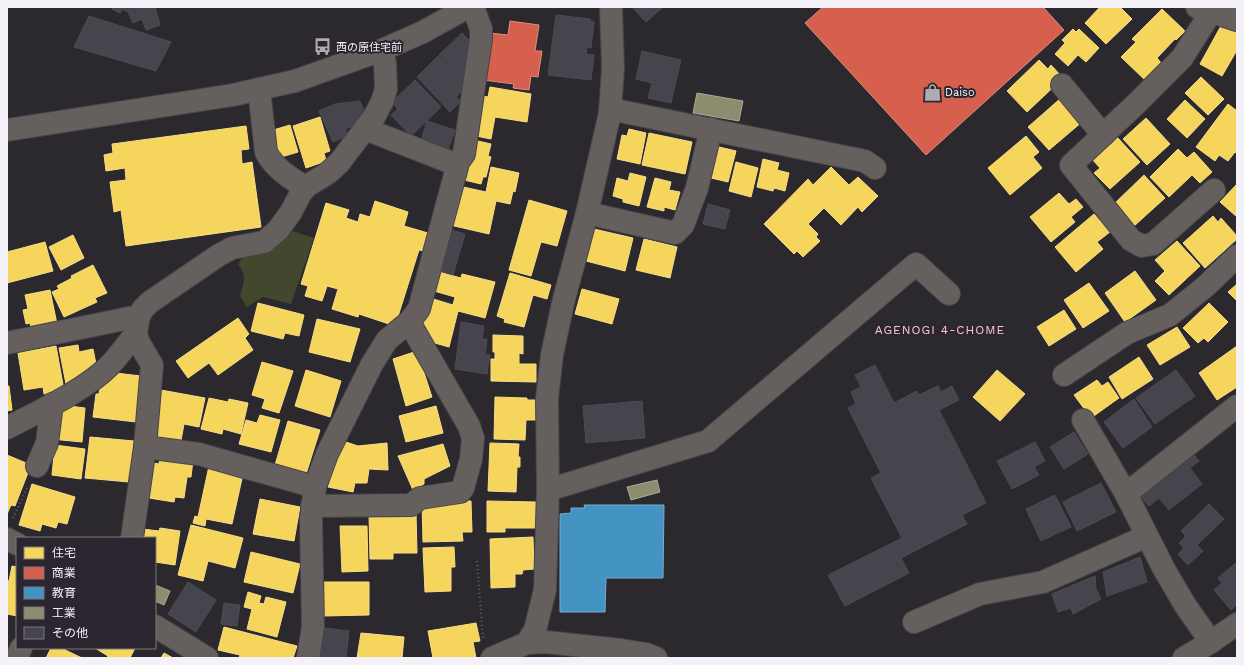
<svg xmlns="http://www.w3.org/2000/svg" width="1244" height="665" viewBox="0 0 1244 665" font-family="'Work Sans','Noto Sans JP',sans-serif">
  <rect width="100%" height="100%" fill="#2b282e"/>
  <path fill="#41482e" d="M289,230L314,238L291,304L263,297L247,307L240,296C243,283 248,275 238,265L243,256Z"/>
  <g fill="#f6d55c" stroke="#f6dd8b">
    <polygon points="1100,7 1120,7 1132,19 1106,44 1085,23"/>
    <polygon points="1162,9 1185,31 1176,40 1175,39 1157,58 1162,64 1146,81 1121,57 1136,42 1132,39"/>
    <polygon points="1222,24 1237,32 1237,50 1222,76 1200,64"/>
    <polygon points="1073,29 1076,32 1079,29 1099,48 1086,62 1078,55 1068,66 1055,54 1065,43 1062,40"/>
    <polygon points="1039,60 1048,69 1051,65 1063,78 1027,112 1007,91"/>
    <polygon points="1201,77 1224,99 1208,115 1185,93"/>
    <polygon points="490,87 531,94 527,122 495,117 491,139 471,135 477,95 488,97"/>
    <polygon points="1061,98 1082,122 1049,150 1028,127"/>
    <polygon points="1185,100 1205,119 1187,138 1167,119"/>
    <polygon points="1228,104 1237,111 1237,154 1235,152 1228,161 1219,155 1215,161 1196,147"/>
    <polygon points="320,117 330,151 324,153 326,161 306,168 293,126"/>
    <polygon points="1146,118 1170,144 1147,165 1123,139"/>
    <polygon points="290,125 298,152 278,158 270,131"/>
    <polygon points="246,126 249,149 241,150 242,164 252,162 261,227 126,246 121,210 114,212 110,182 126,180 125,168 106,171 104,155 113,153 112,144"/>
    <polygon points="629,129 646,133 640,164 617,159 622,135 627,136"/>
    <polygon points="649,133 692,142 685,174 642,165"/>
    <polygon points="1026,136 1039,152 1033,157 1042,168 1010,195 988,168"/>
    <polygon points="1117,137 1140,162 1110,189 1094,173 1100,168 1092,159"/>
    <polygon points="469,139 491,144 488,156 491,157 486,177 483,177 481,184 460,179"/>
    <polygon points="715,146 736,151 728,182 707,177"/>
    <polygon points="1178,149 1187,158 1194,152 1212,172 1200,183 1192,175 1169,197 1150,177"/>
    <polygon points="763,159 779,163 777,170 789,173 785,191 774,188 773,191 757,187"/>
    <polygon points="736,162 758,168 751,197 729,191"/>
    <polygon points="491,167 519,173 515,192 513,191 510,204 496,201 489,234 450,225 459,186 486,192"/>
    <polygon points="831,167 849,185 858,177 878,196 862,212 858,207 841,225 824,208 808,224 818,234 816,237 820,241 803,257 797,251 794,254 764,224 808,179 813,185"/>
    <polygon points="630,173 646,177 639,206 623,202 623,199 613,196 617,178 628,181"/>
    <polygon points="1144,175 1165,198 1133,227 1113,205"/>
    <polygon points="655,178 671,182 669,190 680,192 675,210 664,207 664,211 647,207"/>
    <polygon points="1237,184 1237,217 1220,202"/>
    <polygon points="1059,193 1069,204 1076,199 1083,207 1071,217 1075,222 1051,242 1030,217"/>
    <polygon points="529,200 567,211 557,246 541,242 531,276 509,270"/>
    <polygon points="375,201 408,212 404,226 428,233 423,251 419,250 395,326 359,314 358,317 332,309 338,289 327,286 322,301 305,296 308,286 301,284 326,203 349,210 346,218 358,222 360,214 370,217"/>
    <polygon points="1094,214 1110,232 1097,242 1103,249 1076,272 1055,247"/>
    <polygon points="1213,216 1218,222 1221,218 1237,236 1237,239 1205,268 1183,243"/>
    <polygon points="594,229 633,238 625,271 586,261"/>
    <polygon points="73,235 84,258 61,270 49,247"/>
    <polygon points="644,239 677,247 670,278 636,270"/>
    <polygon points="1177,241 1200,266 1169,295 1155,281 1165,271 1155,260"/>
    <polygon points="45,242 53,271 7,283 7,252"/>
    <polygon points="93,265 107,293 95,298 97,302 64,317 52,292 59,289 57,286 72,278 71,276"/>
    <polygon points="1135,271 1156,300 1125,322 1105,293"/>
    <polygon points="439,272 461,278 462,274 495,282 485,318 458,311 449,347 424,340 427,331 422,330 430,298 453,305 455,297 434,291"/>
    <polygon points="510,273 551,285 547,299 533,295 524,327 504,322 505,319 497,316"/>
    <polygon points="1089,283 1109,311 1083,328 1064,300"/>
    <polygon points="1237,284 1237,301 1228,292"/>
    <polygon points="582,289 619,299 612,324 575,314"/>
    <polygon points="50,290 58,329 32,334 30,323 26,324 23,310 28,309 25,295"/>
    <polygon points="258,303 304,315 299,336 285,333 283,339 251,331"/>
    <polygon points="1209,303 1228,322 1208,342 1204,338 1198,343 1183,328"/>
    <polygon points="1064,310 1076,329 1049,346 1037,327"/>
    <polygon points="238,318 249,334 245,338 253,350 218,375 209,363 188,378 176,361"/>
    <polygon points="317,319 360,329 350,362 309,352"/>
    <polygon points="1177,327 1190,347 1160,365 1147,345"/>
    <polygon points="493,335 523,336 523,354 519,353 519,364 536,364 536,382 491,381 491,359 495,359 495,352 493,352"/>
    <polygon points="78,345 79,352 93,349 97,369 83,372 85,380 66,384 59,348"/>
    <polygon points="56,346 64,390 44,394 43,387 24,390 18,353"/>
    <polygon points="1237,346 1237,387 1217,400 1199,373"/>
    <polygon points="417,351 432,397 406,406 393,359"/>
    <polygon points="1139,357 1153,379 1122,399 1109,377"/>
    <polygon points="262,362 293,371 279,413 262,408 265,399 252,395"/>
    <polygon points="306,370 341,381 330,417 295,406"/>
    <polygon points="997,370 1025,394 1000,421 973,397"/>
    <polygon points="107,372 141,376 136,422 93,417 96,394 99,394 101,375"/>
    <polygon points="1097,380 1102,386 1108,382 1119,398 1091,418 1074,395"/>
    <polygon points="7,386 9,386 12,410 7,411"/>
    <polygon points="161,390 205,398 199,427 184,424 180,446 151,440"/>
    <polygon points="495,397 527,398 527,400 536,400 536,420 526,420 525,440 494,439"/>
    <polygon points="209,398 228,402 229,399 248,403 241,434 223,429 222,434 201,429"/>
    <polygon points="61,405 85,408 82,442 51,439"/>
    <polygon points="436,406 443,433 406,442 399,416"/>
    <polygon points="260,415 280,420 271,452 239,444 246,420 257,423"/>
    <polygon points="288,421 320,430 306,474 275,465"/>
    <polygon points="90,437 134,441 129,482 85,478"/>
    <polygon points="343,441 358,446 387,443 388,470 369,469 367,483 355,483 353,492 328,487"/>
    <polygon points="490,443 519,444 518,457 520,457 520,467 517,467 516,492 488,491"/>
    <polygon points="443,444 450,466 424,479 424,484 413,490 398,456"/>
    <polygon points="55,445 85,449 81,479 52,475"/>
    <polygon points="7,455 31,465 15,506 11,505 7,514"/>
    <polygon points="160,458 193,460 191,477 187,477 184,498 175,497 174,502 149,498 154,463 159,464"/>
    <polygon points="209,466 243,474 232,524 206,519 205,526 193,523 195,516 198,517"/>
    <polygon points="32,484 75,497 67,524 58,522 56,528 42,524 40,531 19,525"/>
    <polygon points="260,499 300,507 294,541 253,534"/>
    <polygon points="422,501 445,501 445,505 451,505 451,501 471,501 472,532 462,532 463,541 423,542"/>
    <polygon points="487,501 536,502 535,528 505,528 505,532 487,532"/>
    <polygon points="416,513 417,553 393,553 393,559 370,559 369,514"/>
    <polygon points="191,525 243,538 235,568 208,561 203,581 178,575"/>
    <polygon points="340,526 367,526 368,571 342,572"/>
    <polygon points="160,528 180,531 175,565 155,562 155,538 141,538 142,529 159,531"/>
    <polygon points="533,537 534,569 523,570 522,574 515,574 515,587 491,588 490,539"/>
    <polygon points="454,547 455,567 451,567 451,591 425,592 423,548"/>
    <polygon points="251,552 300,564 293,593 244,582"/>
    <polygon points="12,566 17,567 17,616 7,614 7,581 9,581"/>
    <polygon points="323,582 369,582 369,615 323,616"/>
    <polygon points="248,592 261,596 259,603 264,604 266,597 286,602 277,637 247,629 252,609 244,607"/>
    <polygon points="476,623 480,641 473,642 476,658 433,658 428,631"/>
    <polygon points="224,627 297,646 293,658 239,658 240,655 218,650"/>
    <polygon points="361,633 404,637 402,658 357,658"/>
    <polygon points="51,648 61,648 82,658 46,658"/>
    <polygon points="95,648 135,648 130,658 107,658 108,656"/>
    <polygon points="164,653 173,658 161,658"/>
  </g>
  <g fill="#d6604d" stroke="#df8c80">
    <polygon points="823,7 1043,7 1064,30 926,155 805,23"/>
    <polygon points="510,21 539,25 535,51 542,51 538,77 531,76 529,90 513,88 514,84 483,80 490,33 508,35"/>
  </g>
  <polygon fill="#4393c3" stroke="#78afd3" points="584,505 664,505 663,578 606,578 605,612 560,612 560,514 571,513 571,508 585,508"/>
  <g fill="#8c8c6e" stroke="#acaa97">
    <polygon points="697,93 743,101 739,121 693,113"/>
    <polygon points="657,480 660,492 631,500 627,487"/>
    <polygon points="155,585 170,591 164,605 155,601"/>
  </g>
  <g fill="#46454e" stroke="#4e4c51">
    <polygon points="113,7 155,7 160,25 146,30 142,19 133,23 128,12 122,9 120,13 112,9"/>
    <polygon points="632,7 663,7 646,22"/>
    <polygon points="556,15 590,19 590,21 594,22 591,48 587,47 586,54 594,55 591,80 548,75"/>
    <polygon points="89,16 171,42 156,71 74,47"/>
    <polygon points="462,33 475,46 469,87 439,55"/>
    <polygon points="642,51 681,60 671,103 648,98 652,83 636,79"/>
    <polygon points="438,56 467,86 456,97 461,101 450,112 417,77"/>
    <polygon points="415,80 441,107 411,136 391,115 398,109 392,102"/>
    <polygon points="360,101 365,113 357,124 345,129 348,135 333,142 319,111 335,104"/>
    <polygon points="427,121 455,130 448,150 421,141"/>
    <polygon points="708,204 730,210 725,229 703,224"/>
    <polygon points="448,229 465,234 453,275 437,270"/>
    <polygon points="461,322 484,326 482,339 487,339 485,355 490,355 487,374 455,369"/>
    <polygon points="875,365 894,403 917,391 919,395 938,386 941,392 952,386 959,400 939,410 986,503 962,515 967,524 901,558 909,573 845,606 828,575 902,538 871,478 881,473 848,408 856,404 851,392 861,387 855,375"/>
    <polygon points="1176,370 1195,396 1155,424 1136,398"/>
    <polygon points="1134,399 1152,427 1123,448 1104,422"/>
    <polygon points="642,401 645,438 586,443 583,406"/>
    <polygon points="1074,432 1088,454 1064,469 1050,447"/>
    <polygon points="1035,442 1045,461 1034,467 1039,475 1012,489 997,461"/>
    <polygon points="1192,452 1199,461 1190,468 1202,484 1169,510 1159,498 1149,506 1139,495"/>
    <polygon points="1101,483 1116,512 1077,531 1063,502"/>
    <polygon points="1055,495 1071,527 1041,541 1026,509"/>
    <polygon points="1209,504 1224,519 1197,545 1203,551 1188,565 1178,554 1184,548 1179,543 1186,536 1181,531"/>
    <polygon points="1140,557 1147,582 1107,596 1103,572"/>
    <polygon points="1237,562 1237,604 1231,610 1214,590 1222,583 1218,578"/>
    <polygon points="1095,576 1096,589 1101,599 1073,614 1071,608 1058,612 1052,594"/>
    <polygon points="188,582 216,600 196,632 168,614"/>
    <polygon points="224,603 240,605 237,626 221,624"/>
    <polygon points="325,628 349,631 346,658 319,658 323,632 325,632"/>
  </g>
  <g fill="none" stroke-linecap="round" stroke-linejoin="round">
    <defs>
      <g id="minor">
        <polyline points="1197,7 1237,20"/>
        <polyline points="1211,12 1182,58 1137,103 1071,165 1131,240 1142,246 1153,244 1214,190"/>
        <polyline points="1062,85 1103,135"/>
        <path d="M259,89L266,152C274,168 290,178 305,187"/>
        <polyline points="610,109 865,161 875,168"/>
        <polyline points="7,130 233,95 295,81 382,50 423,32 468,7"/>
        <polyline points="456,165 464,154 481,39 481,29 473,7"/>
        <polyline points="587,213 675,233 683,225 697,188 711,129"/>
        <polyline points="7,343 139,316"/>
        <polyline points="1064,375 1127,333 1170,315 1206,286 1237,256"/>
        <polyline points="1083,420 1126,494 1164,569 1185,605 1211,642"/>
        <path d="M7,428C39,411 84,391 109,366C119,356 127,344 136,333"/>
        <polyline points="37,466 47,443 52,404"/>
        <polyline points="315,487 199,454 145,447 152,365 138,341 136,333 139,316 143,309 150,302 219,255 232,248 264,242 278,230 291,212 301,193 307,186 328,173 339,163 374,117 382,102 386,89 385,64 382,50"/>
        <polyline points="548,490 708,441 916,264 949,294"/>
        <polyline points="1126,494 1237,406"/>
        <polyline points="312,506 411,505 420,498 460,492 463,488 471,459 473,438 469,426 409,322"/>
        <polyline points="132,538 145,447"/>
        <polyline points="7,539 17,544"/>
        <polyline points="914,622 980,594 1043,582 1147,536"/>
        <polyline points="155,626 207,658"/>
        <polyline points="527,643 535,630 545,590 548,490 547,398 552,355 563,303 587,213 610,113 613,68 611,7"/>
        <polyline points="17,658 21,648"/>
        <polyline points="308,658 313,627 311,519 315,487 327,454 372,364 387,340 409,322 419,309 456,171 457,167 455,164 373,132 366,127"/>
        <polyline points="492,658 527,643 546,642 621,650 646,654 656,658"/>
        <polyline points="1184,658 1211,642 1237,624"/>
      </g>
    </defs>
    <use href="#minor" stroke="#474549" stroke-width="24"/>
    <g stroke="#625e61" stroke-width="2.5" stroke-dasharray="1 3" stroke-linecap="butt">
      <polyline points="13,518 28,486"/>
      <polyline points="477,561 483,638"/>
    </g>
    <use href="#minor" stroke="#655f5e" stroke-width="22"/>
  </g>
  <defs>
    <symbol id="bus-bare" viewBox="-9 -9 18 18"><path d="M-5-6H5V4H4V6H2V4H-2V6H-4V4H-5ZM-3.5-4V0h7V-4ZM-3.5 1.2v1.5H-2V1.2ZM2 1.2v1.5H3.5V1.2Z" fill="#aeabb1" stroke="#2c2630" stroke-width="2.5" paint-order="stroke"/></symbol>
    <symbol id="shop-bare" viewBox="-9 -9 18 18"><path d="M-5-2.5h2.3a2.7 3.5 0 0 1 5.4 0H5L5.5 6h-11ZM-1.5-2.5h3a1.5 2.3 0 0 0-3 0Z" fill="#aeabb1" stroke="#2c2630" stroke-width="2.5" paint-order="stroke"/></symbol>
  </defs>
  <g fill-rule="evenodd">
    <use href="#bus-bare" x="310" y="34" width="25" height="25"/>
    <use href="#shop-bare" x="920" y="80" width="25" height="25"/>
  </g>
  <g text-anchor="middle" stroke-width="4" stroke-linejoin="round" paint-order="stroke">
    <g font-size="11" fill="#f5f1f8" stroke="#2c2630" text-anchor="start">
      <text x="336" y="51">西の原住宅前</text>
      <text x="945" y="96">Daiso</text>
    </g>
    <g font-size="12" letter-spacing="1" fill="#fbc7cc" stroke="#2c2630">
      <text x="940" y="334">AGENOGI 4-CHOME</text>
    </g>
  </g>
  <rect width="1244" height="665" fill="none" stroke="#f5f1f8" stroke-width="16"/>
  <rect x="16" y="537" width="140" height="112" fill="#2c2630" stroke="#7c7780"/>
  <rect x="24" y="547" width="20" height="12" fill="#f6d55c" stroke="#7c7780"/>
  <text x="52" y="557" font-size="12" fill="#f5f1f8">住宅</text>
  <rect x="24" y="567" width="20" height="12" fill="#d6604d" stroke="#7c7780"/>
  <text x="52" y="577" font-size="12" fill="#f5f1f8">商業</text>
  <rect x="24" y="587" width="20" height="12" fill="#4393c3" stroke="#7c7780"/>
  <text x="52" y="597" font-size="12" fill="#f5f1f8">教育</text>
  <rect x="24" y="607" width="20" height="12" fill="#8c8c6e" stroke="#7c7780"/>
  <text x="52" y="617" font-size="12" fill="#f5f1f8">工業</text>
  <rect x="24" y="627" width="20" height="12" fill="#46454e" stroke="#7c7780"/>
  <text x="52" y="637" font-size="12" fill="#f5f1f8">その他</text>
</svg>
